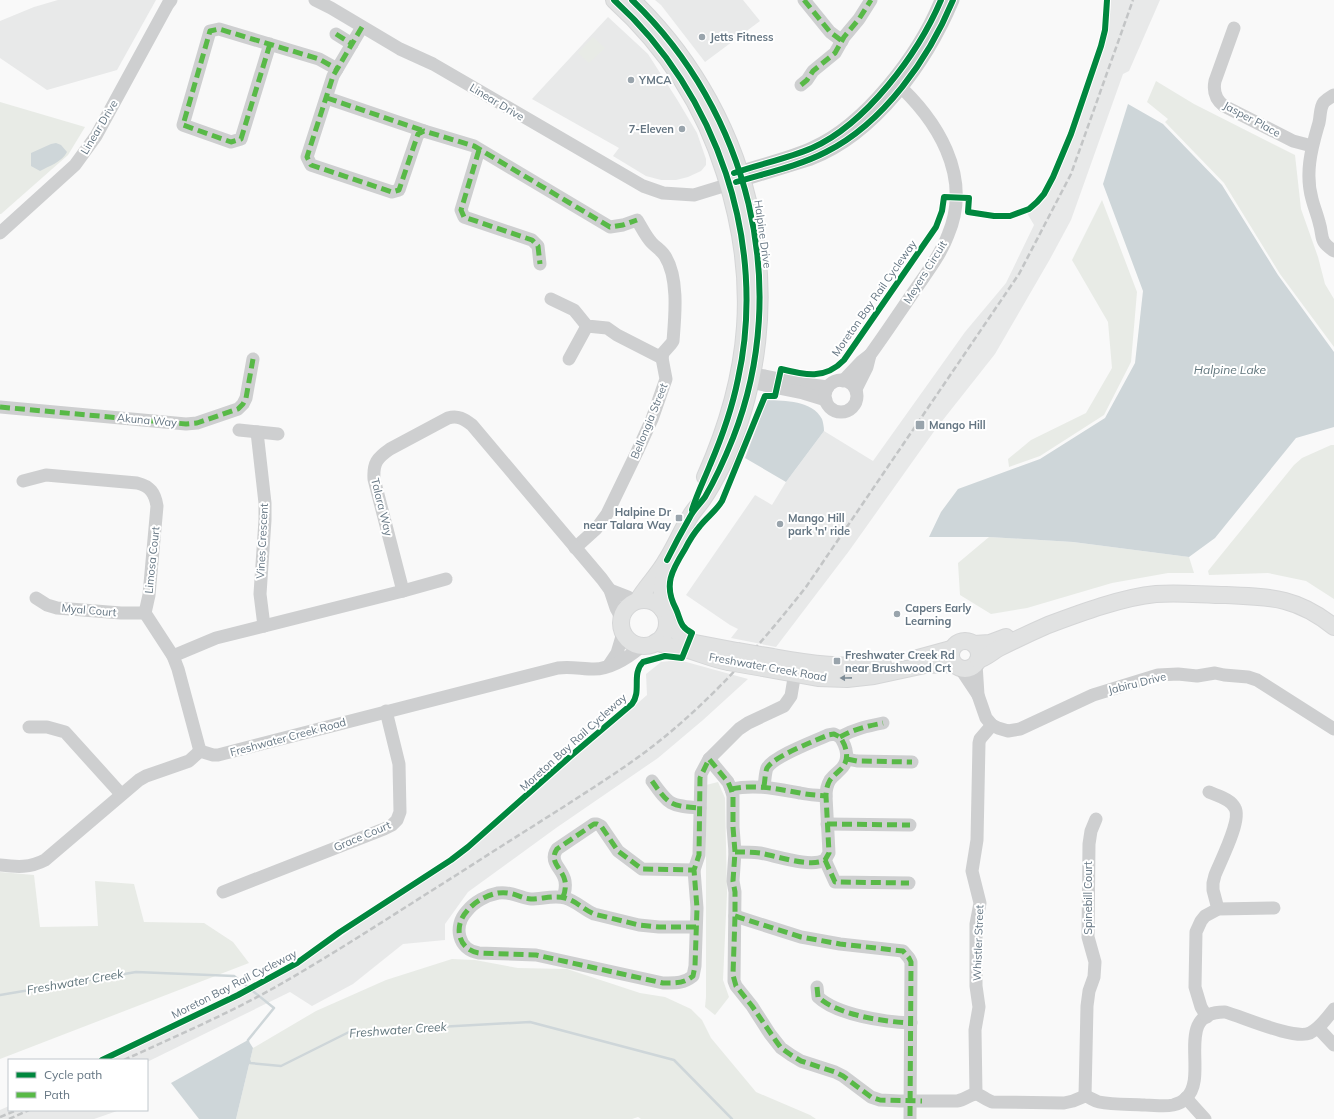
<svg xmlns="http://www.w3.org/2000/svg" width="1334" height="1119" viewBox="0 0 1334 1119" font-family="Mulish,sans-serif">
  <rect width="100%" height="100%" fill="#f9f9f9"/>
  <g fill="#e8e9e9">
    <polygon points="58,0 156,0 117,70 47,90 0,58 0,21 34,7"/>
    <polygon points="655,0 743,0 760,21 705,62 661,5"/>
    <polygon points="1111,0 1160,0 1129,71 1123,74 1071,220 1050,259 995,354 935,430 849,551 776,647 731,638 738,629 730,625 686,595 755,495 772,505 786,482 824,431 873,461 965,332 1006,283 1034,225 1027,213 1041,202 1049,192 1067,154 1109,29"/>
    <polygon points="608,17 648,54 678,101 697,133 706,159 706,165 701,171 688,177 676,180 661,180 646,176 613,156 619,148 532,99"/>
    <polygon points="679,660 748,679 703,720 658,758 556,828 468,892 445,924 445,940 403,944 353,984 312,1006 290,992 147,1062 147,1060 111,1060 230,1001 322,950 478,842 647,695 646,674 661,662"/>
    <polygon points="9,1106 9,1110 120,1110 94,1119 0,1119 0,1110"/>
  </g>
  <g fill="#e8ebe6">
    <polygon points="593,37 605,48 589,63 578,53"/>
    <polygon points="1156,81 1194,104 1295,155 1301,209 1318,257 1325,284 1334,299 1334,347 1280,274 1224,183 1165,122 1168,119 1147,102"/>
    <polygon points="0,102 85,127 68,155 1,214 0,214"/>
    <polygon points="1102,200 1137,292 1131,362 1104,415 1040,456 1009,467 1008,459 1031,440 1086,413 1112,368 1108,322 1072,260"/>
    <polygon points="1331,445 1334,445 1334,599 1306,581 1268,573 1209,575 1208,571 1294,465 1302,458"/>
    <polygon points="989,537 1073,542 1189,557 1194,573 1168,573 1112,583 1027,608 991,614 960,595 958,563"/>
    <polygon points="718,782 725,798 727,893 723,980 729,997 715,1015 705,1007 706,997 706,785"/>
    <polygon points="0,872 34,875 40,927 98,926 95,881 134,884 144,922 204,923 233,942 249,963 0,1059"/>
    <polygon points="452,959 475,960 518,968 567,969 640,993 665,997 691,1009 702,1020 711,1038 756,1092 810,1115 816,1119 641,1119 638,1117 632,1119 236,1119 253,1048 316,1011 386,980"/>
  </g>
  <g fill="#ced6d9">
    <polygon points="1128,104 1163,124 1222,185 1278,275 1334,352 1334,427 1296,438 1215,538 1189,557 1073,542 989,537 929,537 941,512 958,489 1040,459 1105,418 1135,363 1143,291 1103,184"/>
    <path d="M56,143L61,145L67,152C62,162 49,166 40,171L31,166V153L51,144Z"/>
    <path d="M767,400C785,401 812,400 822,419C823,422 824,427 824,431L786,482L745,458Z"/>
    <polygon points="248,1040 253,1048 236,1119 199,1119 171,1083"/>
  </g>
  <g fill="none" stroke-linecap="round" stroke-linejoin="round">
    <g stroke="#ced6d9" stroke-width="2.5">
      <polyline points="0,995 136,972 234,976 274,1008 248,1040 248,1043"/>
      <polyline points="249,1060 250,1063 281,1066 349,1032 530,1022 674,1060 732,1119"/>
    </g>
    <defs>
      <g id="major">
        <path d="M614,0C667,48 704,106 725,174C759,281 751,374 705,477"/>
        <path d="M632,0C757,120 796,306 723,464C717,476 710,489 703,499C699,505 694,510 691,515C682,529 676,545 667,559C659,574 647,585 638,600"/>
        <circle cx="644" cy="623" r="23"/>
        <polyline points="662,609 662,586 666,564"/>
        <polyline points="667,624 690,642 737,651"/>
        <circle cx="965" cy="655" r="14"/>
        <path d="M656,642C665,646 672,646 681,648C697,652 712,659 728,662"/>
        <polyline points="974,644 990,643 1006,637"/>
        <path d="M773,657C812,664 844,668 883,664"/>
        <polyline points="918,658 951,649"/>
        <path d="M978,660C986,658 992,652 999,648C1015,640 1032,632 1048,625C1080,613 1123,597 1156,594C1180,592 1203,595 1226,595C1271,597 1297,597 1334,627"/>
        <polyline points="763,668 818,678 847,679 874,676 925,665 954,664"/>
      </g>
    </defs>
    <use href="#major" stroke="#d5d6d7" stroke-width="18"/>
    <g stroke="#cecfd0" stroke-width="13">
      <path d="M315,0L331,8L400,49L433,64L643,186L663,193L694,195L811,159C876,134 927,62 953,0"/>
      <polyline points="804,0 830,32 842,41"/>
      <path d="M362,27L333,76L307,157L311,165L392,192L399,190L418,134L424,131L474,146L610,227L623,225L637,220C642,228 646,237 652,243C657,248 662,251 665,256C679,278 675,316 673,341L671,344L663,353L662,358L666,379L652,419L637,452L607,514L596,529L575,548"/>
      <path d="M1234,28L1215,81C1213,91 1216,100 1224,106L1293,141L1312,146"/>
      <polyline points="336,34 352,44"/>
      <polyline points="270,44 241,139 231,142 183,125 210,31 219,29 319,59 337,69"/>
      <polyline points="801,85 807,80 813,71 835,53 844,37 859,19 871,0"/>
      <path d="M1334,95C1331,97 1327,99 1324,102C1319,108 1321,119 1318,126C1311,150 1305,174 1312,199C1314,207 1317,214 1319,222C1324,238 1318,240 1334,251"/>
      <polyline points="327,98 424,131"/>
      <polyline points="479,150 461,210 464,217 532,240 538,246 540,264"/>
      <path d="M731,175C757,165 786,160 812,148C866,124 919,54 941,0"/>
      <polyline points="0,233 75,165 96,136 168,4 171,0"/>
      <polyline points="551,299 574,310 587,326 607,328 617,335 662,358"/>
      <polyline points="569,359 587,326"/>
      <polyline points="742,373 765,376 804,384 828,387"/>
      <polyline points="740,380 803,393 826,400"/>
      <circle cx="841" cy="396" r="16"/>
      <polyline points="843,381 861,362 870,355"/>
      <path d="M856,389L867,367L870,355C886,333 901,310 917,287C928,271 941,254 948,235C973,176 937,119 893,80"/>
      <polyline points="0,407 186,424 197,423 238,409 243,404 246,398 253,359"/>
      <polyline points="239,430 278,434"/>
      <polyline points="257,432 265,503 265,520 260,594 264,626"/>
      <path d="M23,481L46,475L137,483C150,486 155,493 157,506L149,595L145,613L173,656L178,669L200,751"/>
      <polyline points="610,590 628,597 634,602"/>
      <polyline points="403,591 446,579"/>
      <polyline points="36,598 47,605 57,608 121,613 145,613"/>
      <path d="M173,656L216,638L403,591L374,479C373,463 377,458 390,449L448,418C458,415 464,419 472,425L602,579L610,590L616,608L621,617"/>
      <polyline points="976,664 978,695 986,718 992,725 998,728 1008,731 1020,729 1093,695 1158,675 1178,674 1197,676 1215,673 1224,675 1248,677 1257,680 1334,729"/>
      <polyline points="609,665 617,653 623,633"/>
      <polyline points="960,668 978,695"/>
      <polyline points="29,727 47,727 65,732 121,794"/>
      <path d="M840,737C854,729 868,726 883,723"/>
      <path d="M709,759L728,782L731,789L733,796V827L735,852L733,881L735,892L734,981L736,986L752,1006L770,1034L781,1048L791,1055L801,1061L835,1072L843,1076L871,1097L880,1100L900,1101H957C965,1100 969,1095 975,1094C979,1093 987,1101 993,1102L1064,1103L1073,1101L1085,1096C1090,1097 1094,1101 1099,1102C1114,1105 1130,1104 1145,1105C1154,1105 1164,1107 1173,1105C1177,1104 1183,1102 1186,1098C1210,1077 1172,1011 1225,1012C1243,1017 1294,1040 1310,1033C1320,1028 1327,1018 1334,1009"/>
      <polyline points="847,759 857,761 912,762"/>
      <path d="M652,781C669,805 670,806 700,808"/>
      <path d="M731,789C756,784 777,789 800,793C809,795 817,795 826,796"/>
      <path d="M1209,792C1218,796 1231,799 1235,808C1242,820 1220,862 1215,875L1213,883V890L1218,909"/>
      <polyline points="827,824 910,825"/>
      <path d="M735,852C743,852 751,852 760,853C777,856 810,868 825,860L829,853L826,796C826,791 827,785 830,780C833,776 837,773 841,769C850,760 847,747 840,737L834,734L828,735C815,741 774,756 767,768C765,773 765,781 764,786"/>
      <polyline points="825,860 835,882 909,883"/>
      <path d="M0,865C17,867 30,868 45,860L139,780L146,776L189,761L200,751L213,755H218L558,668C570,666 582,669 594,669C611,669 629,657 642,646"/>
      <polyline points="223,892 384,829 392,825 397,820 400,812 399,764 386,711"/>
      <path d="M563,897C565,892 566,887 565,881C563,869 548,862 557,849L594,824H597L601,826L618,851L642,869L694,870"/>
      <polyline points="735,916 801,937 840,944 903,951 909,958 911,962 910,1119"/>
      <path d="M696,927H659L639,925L594,914C583,909 576,901 565,898C554,895 542,899 531,899C519,898 513,891 498,893C487,895 474,902 467,911C453,926 458,950 479,953L536,955L663,983C675,983 683,984 693,976L695,966L697,908L694,870L699,855L701,774L709,759L739,729L748,723L784,706L791,696L796,666"/>
      <path d="M817,987L818,997C837,1015 885,1022 911,1023"/>
      <polyline points="1207,1017 1201,1007 1195,987 1196,932 1201,921 1205,916 1218,909 1274,908"/>
      <polyline points="1318,1028 1334,1045"/>
      <polyline points="976,1094 975,1030 979,1007 976,986 976,924 980,903 972,871 977,840 979,743 980,739 992,725"/>
      <polyline points="1085,1096 1087,1006 1089,991 1094,977 1095,962 1088,937 1089,844 1091,831 1096,819"/>
      <polyline points="1186,1098 1205,1119"/>
    </g>
    <use href="#major" stroke="#e1e2e2" stroke-width="16"/>
    <g stroke="#c3c5c6" stroke-width="2.5" stroke-dasharray="6 3" stroke-linecap="butt">
      <path d="M124,1060C176,1036 230,1013 279,985C340,950 399,911 458,874C495,850 532,827 568,804C602,782 637,760 668,734C721,690 764,640 806,587L1019,274L1071,174L1133,0"/>
      <polyline points="0,1117 15,1111"/>
      <polyline points="9,1119 29,1110"/>
    </g>
    <defs>
      <g id="major-bridge">
        <polyline points="737,651 773,657"/>
        <polyline points="728,662 763,668"/>
      </g>
    </defs>
    <use href="#major-bridge" stroke="#d5d6d7" stroke-width="18" stroke-linecap="butt"/>
    <use href="#major-bridge" stroke="#e1e2e2" stroke-width="16"/>
    <g stroke="#58b947" stroke-width="5" stroke-dasharray="10 5" stroke-linecap="butt">
      <polyline points="804,0 830,32 842,41"/>
      <polyline points="362,27 333,76 307,157 311,165 392,192 399,190 418,134 424,131 474,146 610,227 623,225 637,220"/>
      <polyline points="336,34 352,44"/>
      <polyline points="270,44 241,139 231,142 183,125 210,31 219,29 319,59 337,69"/>
      <polyline points="801,85 807,80 813,71 835,53 844,37 859,19 871,0"/>
      <polyline points="327,98 424,131"/>
      <polyline points="479,150 461,210 464,217 532,240 538,246 540,264"/>
      <polyline points="0,407 186,424 197,423 238,409 243,404 246,398 253,359"/>
      <path d="M840,737C854,729 868,726 883,723"/>
      <polyline points="847,759 857,761 912,762"/>
      <path d="M652,781C669,805 670,806 700,808"/>
      <path d="M731,789C756,784 777,789 800,793C809,795 817,795 826,796"/>
      <polyline points="827,824 910,825"/>
      <path d="M735,852C743,852 751,852 760,853C777,856 810,868 825,860L829,853L826,796C826,791 827,785 830,780C833,776 837,773 841,769C850,760 847,747 840,737L834,734L828,735C815,741 774,756 767,768C765,773 765,781 764,786"/>
      <polyline points="825,860 835,882 909,883"/>
      <path d="M563,897C565,892 566,887 565,881C563,869 548,862 557,849L594,824H597L601,826L618,851L642,869L694,870"/>
      <polyline points="735,916 801,937 840,944 903,951 909,958 911,962 910,1119"/>
      <path d="M696,927H659L639,925L594,914C583,909 576,901 565,898C554,895 542,899 531,899C519,898 513,891 498,893C487,895 474,902 467,911C453,926 458,950 479,953L536,955L663,983C675,983 683,984 693,976L695,966L697,908L694,870L699,855L700,778L709,759L728,782L731,789L733,796V827L735,852L733,881L735,892V916L733,975L736,986L752,1006L776,1041L781,1048L791,1055L801,1061L835,1072L843,1076L871,1097L880,1100L922,1101"/>
      <path d="M817,987L818,997C837,1015 885,1022 911,1023"/>
    </g>
    <defs>
      <g id="cycleway">
        <path d="M614,0C717,93 768,243 738,379C732,409 722,437 710,465C704,480 697,494 692,510"/>
        <path d="M632,0C748,111 793,286 733,438C725,458 716,478 705,497C700,504 694,509 690,517C682,531 674,546 667,560"/>
        <path d="M734,173C759,164 787,159 812,148C866,124 918,54 941,0"/>
        <path d="M736,182C766,173 799,166 826,152C884,123 929,58 953,0"/>
        <path d="M102,1060L238,995L297,963L340,932L451,860L468,847L573,754L632,704C642,691 631,674 643,662L665,656L682,658L692,633C679,626 681,620 676,609C663,585 672,570 685,549C689,541 694,533 700,526C707,517 716,511 722,501L765,396H775L781,369C805,375 825,380 844,360L936,227L942,211L944,197L969,198L968,212L994,216H1010L1029,209L1037,202L1044,194L1053,177L1071,134L1101,46L1105,30L1107,0"/>
      </g>
    </defs>
    <use href="#cycleway" stroke="#fff" stroke-width="8"/>
    <use href="#cycleway" stroke="#00873e" stroke-width="6"/>
  </g>
  <defs><path id="oneway-solid" d="M-6-.8H1V-3.2L6.5 0L1 3.2V.8H-6Z"/></defs>
  <use fill="#7e8c96" href="#oneway-solid" transform="translate(846 678) rotate(179)"/>
  <g fill="#99a4ac" stroke="#fff" stroke-width="1.5">
    <circle cx="702" cy="37" r="4"/>
    <circle cx="631" cy="80" r="4"/>
    <circle cx="682" cy="129" r="4"/>
    <rect x="915" y="420" width="10" height="10" rx="2"/>
    <rect x="675" y="514" width="8" height="8" rx="2"/>
    <circle cx="780" cy="524" r="4"/>
    <circle cx="897" cy="614" r="4"/>
    <rect x="833" y="657" width="8" height="8" rx="2"/>
  </g>
  <g text-anchor="middle" stroke-width="4" stroke-linejoin="round" paint-order="stroke">
    <g font-size="11" font-weight="bold" fill="#657683" stroke="#fff" text-anchor="start">
      <text x="710" y="41">Jetts Fitness</text>
      <text x="639" y="84">YMCA</text>
      <text x="674" y="133" text-anchor="end">7-Eleven</text>
      <text x="929" y="429">Mango Hill</text>
      <text x="671" y="516" text-anchor="end">Halpine Dr<tspan x="671" dy="13">near Talara Way</tspan></text>
      <text x="788" y="522">Mango Hill<tspan x="788" dy="13">park 'n' ride</tspan></text>
      <text x="905" y="612">Capers Early<tspan x="905" dy="13">Learning</tspan></text>
      <text x="845" y="659">Freshwater Creek Rd<tspan x="845" dy="13">near Brushwood Crt</tspan></text>
    </g>
    <g font-size="11" fill="#657683" stroke="#fff">
      <text transform="translate(497 102) rotate(31)" y="4">Linear Drive</text>
      <text transform="translate(1252 119) rotate(28)" y="4">Jasper Place</text>
      <text transform="translate(99 127) rotate(-59)" y="4">Linear Drive</text>
      <text transform="translate(763 234) rotate(82)" y="4">Halpine Drive</text>
      <text transform="translate(925 272) rotate(-58)" y="4">Meyers Circuit</text>
      <text transform="translate(874 298) rotate(-55)" y="4">Moreton Bay Rail Cycleway</text>
      <text transform="translate(147 420) rotate(5)" y="4">Akuna Way</text>
      <text transform="translate(649 421) rotate(-68)" y="4">Bellongia Street</text>
      <text transform="translate(382 507) rotate(76)" y="4">Talara Way</text>
      <text transform="translate(262 541) rotate(-87)" y="4">Vines Crescent</text>
      <text transform="translate(152 560) rotate(-84)" y="4">Limosa Court</text>
      <text transform="translate(89 610) rotate(5)" y="4">Myal Court</text>
      <text transform="translate(768 667) rotate(10)" y="4">Freshwater Creek Road</text>
      <text transform="translate(1137 683) rotate(-14)" y="4">Jabiru Drive</text>
      <text transform="translate(288 737) rotate(-15)" y="4">Freshwater Creek Road</text>
      <text transform="translate(573 742) rotate(-42)" y="4">Moreton Bay Rail Cycleway</text>
      <text transform="translate(362 836) rotate(-23)" y="4">Grace Court</text>
      <text transform="translate(1088 898) rotate(-90)" y="4">Spinebill Court</text>
      <text transform="translate(978 943) rotate(-88)" y="4">Whistler Street</text>
      <text transform="translate(234 984) rotate(-27)" y="4">Moreton Bay Rail Cycleway</text>
    </g>
    <g font-size="12" font-style="italic" fill="#60757c" stroke="#fff">
      <text x="1230" y="374">Halpine Lake</text>
      <text transform="translate(75 982) rotate(-10)" y="4">Freshwater Creek</text>
      <text transform="translate(398 1030) rotate(-4)" y="4">Freshwater Creek</text>
    </g>
  </g>
  <rect x="8" y="1059" width="140" height="52" fill="#ffffff" stroke="#c1c8cd"/>
  <rect x="16" y="1072" width="20" height="6" fill="#00873e" stroke="#c1c8cd"/>
  <text x="44" y="1079" font-size="12" fill="#657683">Cycle path</text>
  <rect x="16" y="1092" width="20" height="6" fill="#58b947" stroke="#c1c8cd"/>
  <text x="44" y="1099" font-size="12" fill="#657683">Path</text>
</svg>
